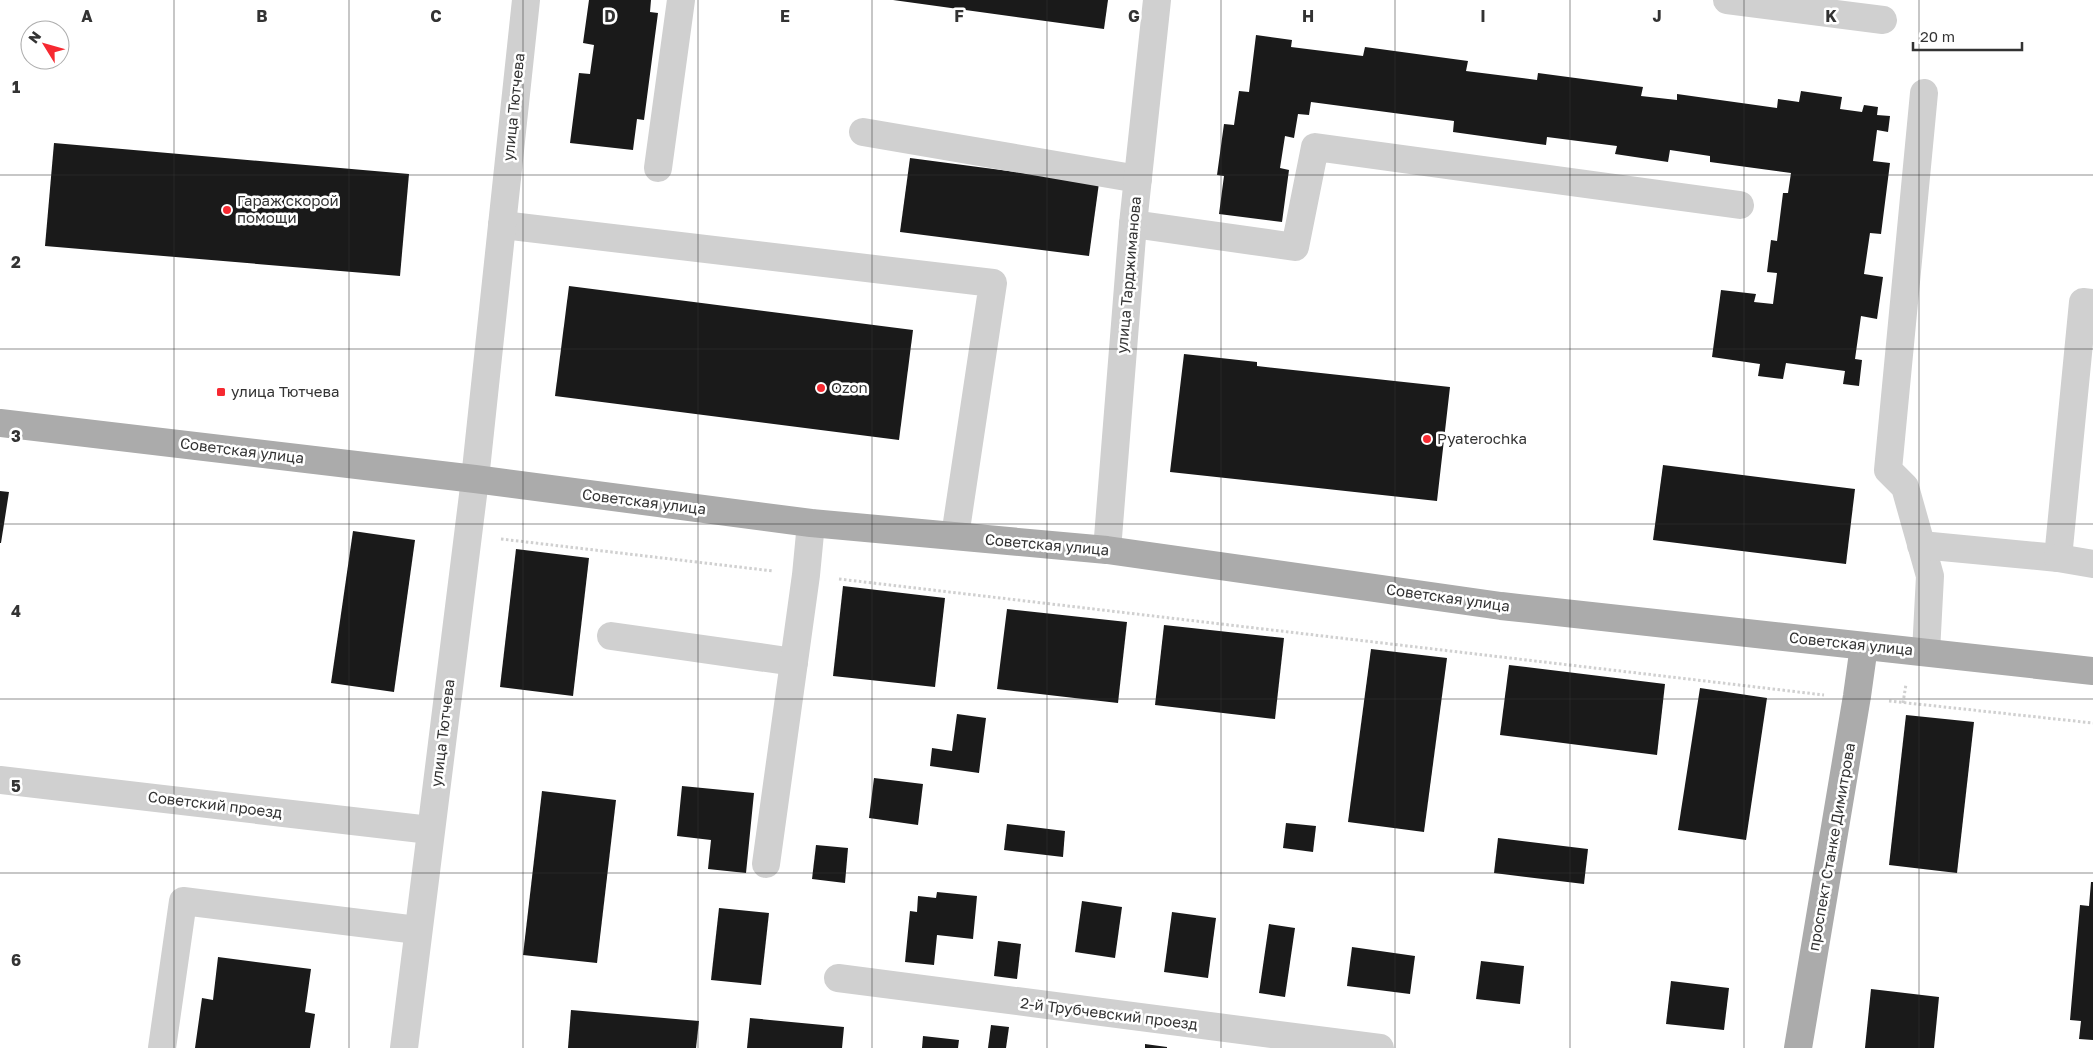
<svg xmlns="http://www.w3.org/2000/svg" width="2093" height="1048" viewBox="0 0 2093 1048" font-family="'Golos Text',sans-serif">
  <rect width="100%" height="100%" fill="#fff"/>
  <g fill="#1a1a1a">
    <polygon points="589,0 651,0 650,12 658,13 644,120 637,119 633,150 570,143 579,73 590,74 594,45 583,43"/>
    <polygon points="893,0 1108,0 1104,29"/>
    <polygon points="1256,35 1292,40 1291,47 1363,56 1365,47 1468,61 1466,71 1537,80 1538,73 1643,87 1641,96 1677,100 1677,94 1777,108 1778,99 1799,102 1801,91 1842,97 1840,109 1862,112 1864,105 1878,107 1877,115 1890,116 1888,132 1877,130 1873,161 1890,163 1881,234 1870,233 1864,274 1883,277 1877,319 1861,316 1855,359 1862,360 1859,386 1843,384 1845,371 1786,363 1783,379 1758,376 1760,364 1712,357 1721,290 1756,294 1754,302 1773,304 1777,273 1767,272 1771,240 1777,241 1783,193 1788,193 1791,173 1710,162 1710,156 1670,150 1668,162 1615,154 1617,146 1547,137 1546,145 1453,132 1454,121 1311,102 1309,115 1298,114 1294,138 1285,136 1280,168 1289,170 1282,222 1219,214 1224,176 1217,175 1224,124 1234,125 1239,91 1249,92"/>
    <polygon points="54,143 409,174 400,276 45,246"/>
    <polygon points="910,158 1099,183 1089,256 900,232"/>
    <polygon points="569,286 913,330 899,440 555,396"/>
    <polygon points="1184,354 1257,362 1257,366 1450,387 1437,501 1170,472"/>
    <polygon points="1663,465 1855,489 1846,564 1653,540"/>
    <polygon points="0,491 9,492 1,543 0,543"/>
    <polygon points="353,531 415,540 394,692 331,683"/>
    <polygon points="516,549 589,558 573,696 500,687"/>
    <polygon points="843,586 945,598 935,687 833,676"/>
    <polygon points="1007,609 1127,622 1118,703 997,689"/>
    <polygon points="1164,625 1284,638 1275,719 1155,705"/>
    <polygon points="1371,649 1447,658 1424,832 1348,822"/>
    <polygon points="1509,665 1665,684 1657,755 1500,735"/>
    <polygon points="1700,688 1767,698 1746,840 1678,830"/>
    <polygon points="957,714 986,718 979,773 930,766 932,748 952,751"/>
    <polygon points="1906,715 1974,722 1957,873 1889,865"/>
    <polygon points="874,778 923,784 918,825 869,818"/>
    <polygon points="682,786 754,793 746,873 708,869 711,840 677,836"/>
    <polygon points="542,791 616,800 597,963 523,955"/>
    <polygon points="1286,823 1316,826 1313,852 1283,848"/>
    <polygon points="1007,824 1065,831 1063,857 1004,850"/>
    <polygon points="1498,838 1588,849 1584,884 1494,873"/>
    <polygon points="816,845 848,848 845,883 812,879"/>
    <polygon points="2091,882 2093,882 2093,1040 2079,1039 2081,1021 2070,1020 2080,905 2089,906"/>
    <polygon points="937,892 977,896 973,939 937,935 934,965 905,962 910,911 917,912 918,896 936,898"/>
    <polygon points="1082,901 1122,907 1115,958 1075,952"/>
    <polygon points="719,908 769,913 761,985 711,980"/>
    <polygon points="1172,912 1216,918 1208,978 1164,972"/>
    <polygon points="1269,924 1295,928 1285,997 1259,993"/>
    <polygon points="998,941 1021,944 1017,979 994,976"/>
    <polygon points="1352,947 1415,956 1410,994 1347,986"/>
    <polygon points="218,957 311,969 305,1012 315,1014 310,1048 195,1048 202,998 213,1000"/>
    <polygon points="1481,961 1524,966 1520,1004 1476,999"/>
    <polygon points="1671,981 1729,988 1724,1030 1666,1024"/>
    <polygon points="1871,989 1939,997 1934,1048 1865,1048"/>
    <polygon points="571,1010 699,1021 696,1048 568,1048"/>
    <polygon points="750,1018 844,1027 842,1048 747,1048"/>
    <polygon points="991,1025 1009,1027 1006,1048 988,1048"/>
    <polygon points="923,1036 959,1040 958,1048 922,1048"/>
    <polygon points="1145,1044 1167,1047 1167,1048 1145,1048"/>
  </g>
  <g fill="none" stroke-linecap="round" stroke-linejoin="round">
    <g stroke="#d0d0d0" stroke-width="3" stroke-dasharray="2.5 2.5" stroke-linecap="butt">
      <polyline points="501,539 773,571"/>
      <polyline points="839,579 1824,695"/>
      <polyline points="1889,701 2093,723"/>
      <polyline points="1903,703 1906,684"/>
    </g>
    <g stroke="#d0d0d0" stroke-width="28">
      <polyline points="1727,0 1883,20"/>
      <polyline points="1924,93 1888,470 1905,487 1930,576 1926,652"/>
      <polyline points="863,132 1138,179"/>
      <polyline points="658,168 681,0"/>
      <polyline points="1133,224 1295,247 1315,147 1740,205"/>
      <polyline points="502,225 993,283 955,536"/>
      <polyline points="1921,545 2058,558 2083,302 2093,303"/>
      <polyline points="1107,550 1133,224 1157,0"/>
      <polyline points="2058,558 2093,564"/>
      <polyline points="611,636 794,662"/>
      <polyline points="0,780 430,830"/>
      <polyline points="766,864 806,575 811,523"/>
      <polyline points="838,978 1380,1048"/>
      <polyline points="162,1048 183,901 417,930"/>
      <polyline points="404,1048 475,479 526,0"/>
    </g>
    <g stroke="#ababab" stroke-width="28">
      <polyline points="0,423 475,479 811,523 1107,550 1501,606 2093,671"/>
      <polyline points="1798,1048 1857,696 1864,646"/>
    </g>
  </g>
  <path fill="none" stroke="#333" stroke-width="1" stroke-opacity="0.55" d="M174,0V1048M349,0V1048M523,0V1048M698,0V1048M872,0V1048M1047,0V1048M1221,0V1048M1395,0V1048M1570,0V1048M1744,0V1048M1919,0V1048M0,175H2093M0,349H2093M0,524H2093M0,699H2093M0,873H2093"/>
  <g fill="#f62931" stroke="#fff" stroke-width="2">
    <circle cx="227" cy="210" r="5"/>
    <circle cx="821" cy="388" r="5"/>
    <rect x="216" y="387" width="10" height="10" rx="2.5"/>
    <circle cx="1427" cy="439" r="5"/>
  </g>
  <g text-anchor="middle" stroke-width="5" stroke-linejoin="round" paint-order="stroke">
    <g font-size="15" fill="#333" stroke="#fff">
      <text transform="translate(514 107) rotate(-84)" y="5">улица Тютчева</text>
      <text transform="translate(1129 275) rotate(-85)" y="5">улица Тарджиманова</text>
      <text transform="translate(242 451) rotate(7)" y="5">Советская улица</text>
      <text transform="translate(644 502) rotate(7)" y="5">Советская улица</text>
      <text transform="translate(1047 545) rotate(5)" y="5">Советская улица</text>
      <text transform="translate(1448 598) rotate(8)" y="5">Советская улица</text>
      <text transform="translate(1851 644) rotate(6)" y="5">Советская улица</text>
      <text transform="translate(443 733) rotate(-83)" y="5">улица Тютчева</text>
      <text transform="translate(215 805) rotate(7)" y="5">Советский проезд</text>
      <text transform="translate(1832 847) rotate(-80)" y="5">проспект Станке Димитрова</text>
      <text transform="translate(1109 1014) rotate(7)" y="5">2-й Трубчевский проезд</text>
    </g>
    <g font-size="15" fill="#333" stroke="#fff" text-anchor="start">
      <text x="237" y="206">Гараж скорой<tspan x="237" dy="17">помощи</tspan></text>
      <text x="831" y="393">Ozon</text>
      <text x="231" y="397">улица Тютчева</text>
      <text x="1437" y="444">Pyaterochka</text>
    </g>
  </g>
  <g font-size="16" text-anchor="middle" font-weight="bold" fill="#333" stroke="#fff" stroke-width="5" stroke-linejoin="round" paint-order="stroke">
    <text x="87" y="22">A</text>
    <text x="262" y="22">B</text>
    <text x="436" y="22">C</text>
    <text x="610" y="22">D</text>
    <text x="785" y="22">E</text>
    <text x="959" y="22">F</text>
    <text x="1134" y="22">G</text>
    <text x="1308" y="22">H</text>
    <text x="1483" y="22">I</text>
    <text x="1657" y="22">J</text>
    <text x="1831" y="22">K</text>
    <text x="16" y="93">1</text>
    <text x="16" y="268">2</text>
    <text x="16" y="442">3</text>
    <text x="16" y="617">4</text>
    <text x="16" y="792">5</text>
    <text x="16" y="966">6</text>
  </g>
  <g transform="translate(45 45) rotate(307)"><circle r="24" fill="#ffffff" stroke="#adadad"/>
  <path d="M0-4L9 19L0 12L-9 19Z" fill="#f62931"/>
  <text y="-8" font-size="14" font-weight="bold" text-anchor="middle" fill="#333333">N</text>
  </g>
  <path d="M1913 42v8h109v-8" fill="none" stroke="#333333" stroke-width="2.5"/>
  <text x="1920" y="42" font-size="15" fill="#333333" stroke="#ffffff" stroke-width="4" paint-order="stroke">20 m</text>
</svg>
